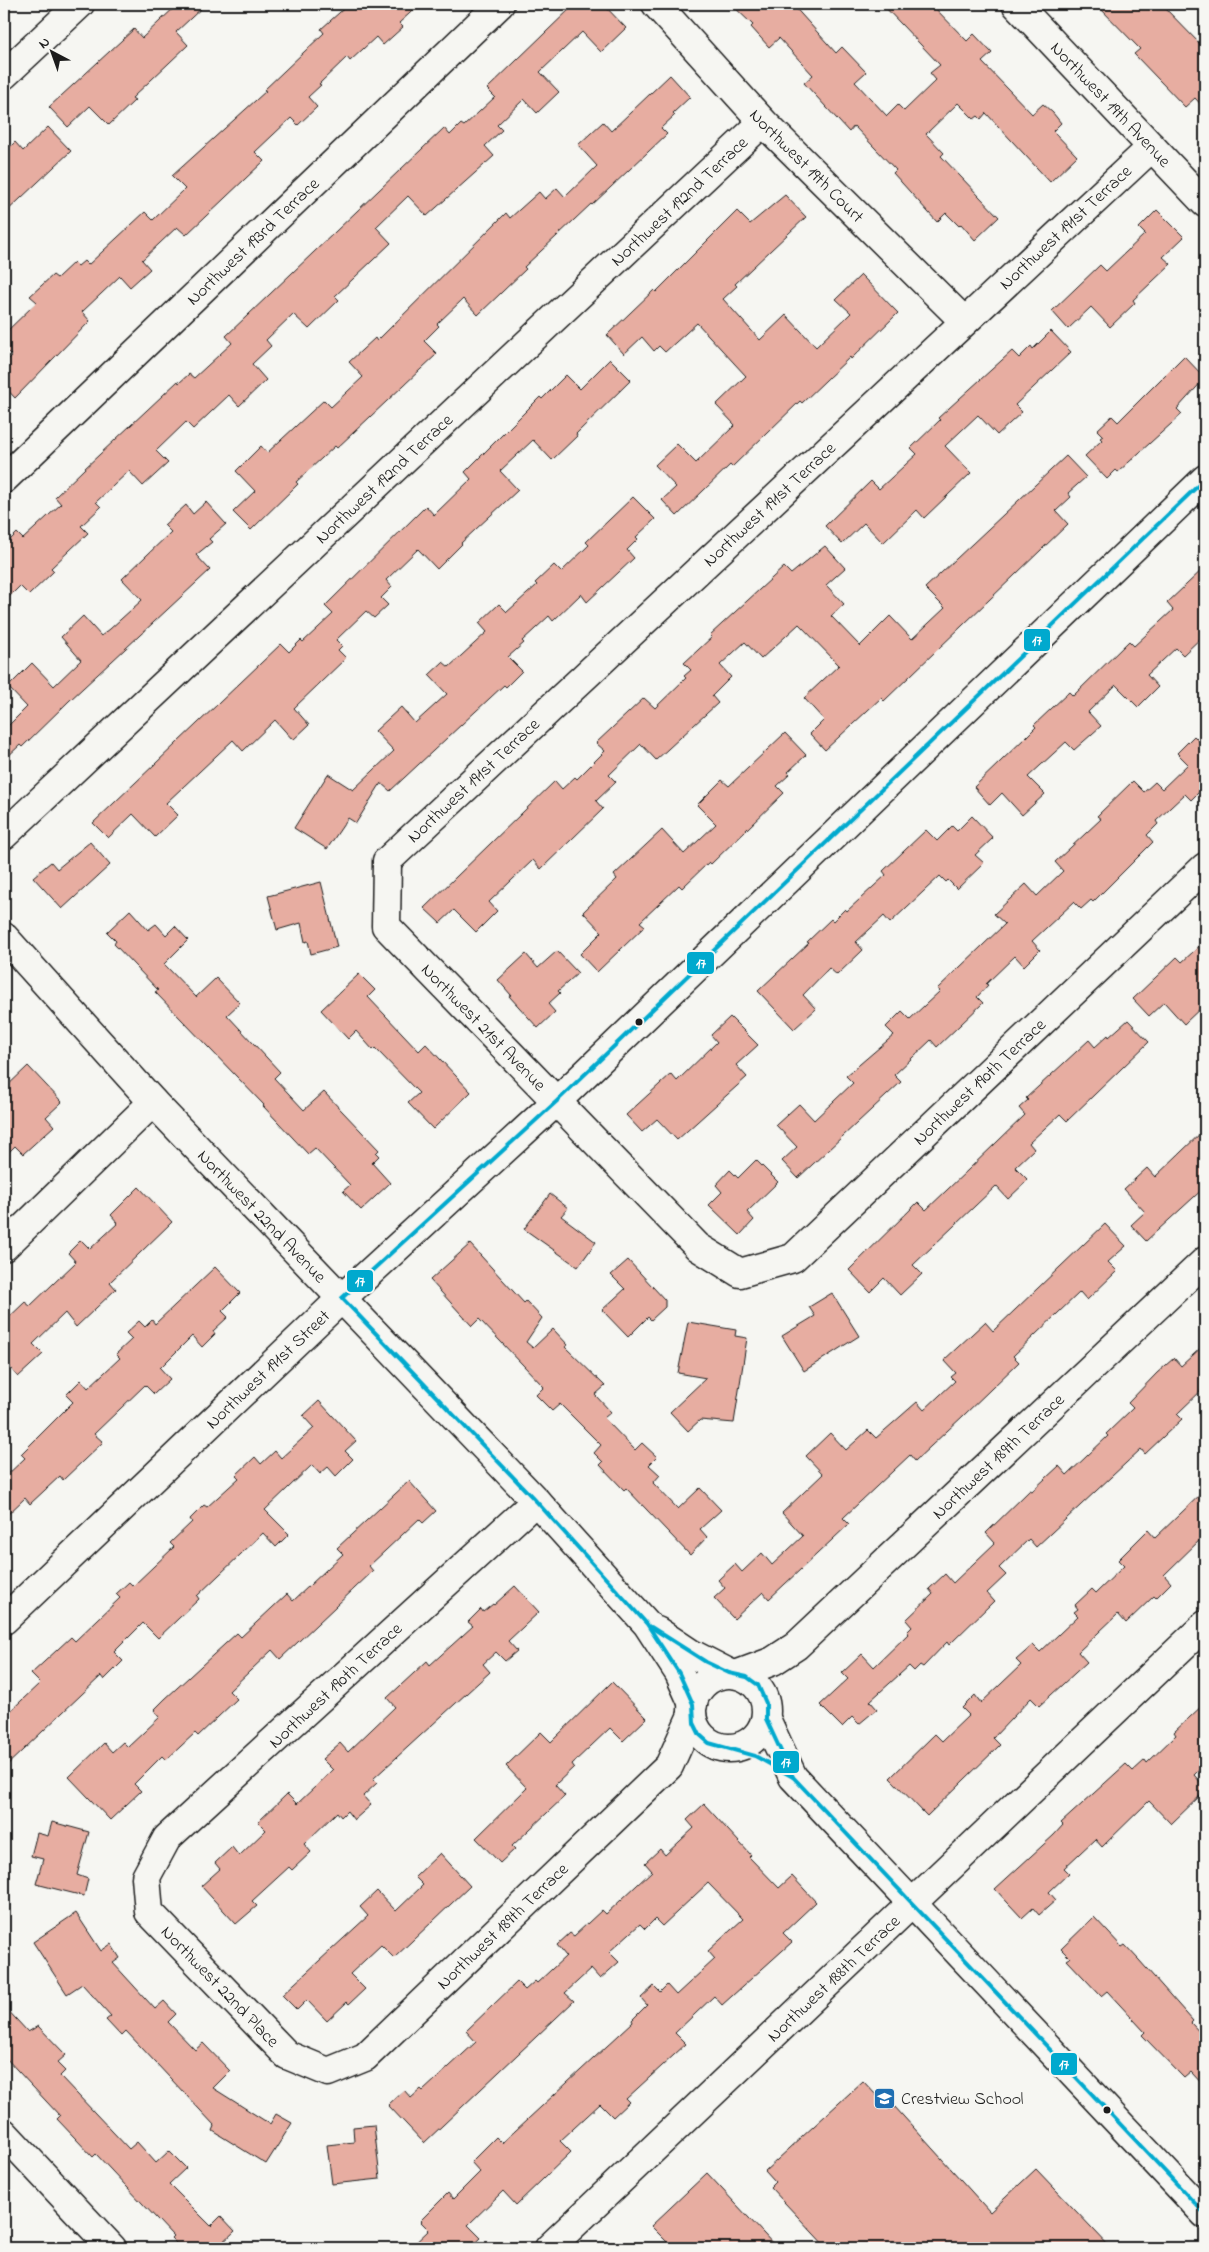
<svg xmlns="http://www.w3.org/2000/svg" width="1209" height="2252" viewBox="0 0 1209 2252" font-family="'Indie Flower',sans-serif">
  <rect width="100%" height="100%" fill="#f6f6f2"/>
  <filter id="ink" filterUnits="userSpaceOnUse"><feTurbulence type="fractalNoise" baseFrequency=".02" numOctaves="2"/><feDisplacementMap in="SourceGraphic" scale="10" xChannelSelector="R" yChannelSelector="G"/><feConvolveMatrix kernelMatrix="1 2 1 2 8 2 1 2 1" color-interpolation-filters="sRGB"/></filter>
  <g filter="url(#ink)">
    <g fill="#e7ada1" stroke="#1c1c1c">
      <polygon points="178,4 206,4 176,32 188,45 132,98 135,100 109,125 90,106 68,127 49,107 134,29 142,38"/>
      <polygon points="349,4 420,4 399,23 403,27 383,45 376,37 350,61 347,57 319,84 321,85 308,97 317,107 298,125 291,118 255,152 264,161 186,235 177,227 142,260 150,269 130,287 120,276 82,312 90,321 15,398 4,386 4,364 12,356 4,348 4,334 37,302 30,296 53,275 57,278 74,262 78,266 84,261 88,265 145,212 153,220 185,189 172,176 266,91 264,90 324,33 321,29"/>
      <polygon points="575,4 603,4 626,28 601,52 582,32 540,72 559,92 537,113 524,99 497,125 502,130 485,146 494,156 427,216 408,196 376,227 391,243 335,296 339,300 309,329 293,314 266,340 271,346 252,364 266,380 239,406 229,395 193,429 186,422 156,451 168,463 143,486 129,471 96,502 101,507 81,526 88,533 51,568 54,571 29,595 20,586 4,602 4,546 17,533 23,539 61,504 55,497 84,469 178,381 179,383 189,374 194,378 232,343 226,336 444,128 450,135 461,124 464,126 495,97 487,89"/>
      <polygon points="731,4 792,4 836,53 842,47 866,72 855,82 887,116 898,105 904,111 936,80 930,73 940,65 882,4 931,4 967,41 974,34 992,53 982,62 1032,114 1043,104 1053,113 1061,123 1053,131 1077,156 1050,182 986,113 981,119 978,116 974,119 958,103 926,134 944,153 941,156 999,217 975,240 961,224 959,226 946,213 937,222 893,173 896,170 854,126 849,132 804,83 813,75 779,38 769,47 751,27 753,25"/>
      <polygon points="1096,4 1161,4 1205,49 1205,109 1195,98 1185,107 1134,54 1140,49"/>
      <polygon points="670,75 690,97 673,113 675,115 661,128 667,134 592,205 591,204 524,267 526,269 478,315 463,299 437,324 439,326 424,341 437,354 337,448 335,446 296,482 298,484 251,530 233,512 255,491 236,471 261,446 267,453 324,400 331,407 363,377 349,362 375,338 377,341 506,213 510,218 539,192 545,199 557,188 565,197 597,166 578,145 603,122 611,131"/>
      <polygon points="48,127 71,151 4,214 4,153 15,142 23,151"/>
      <polygon points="785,195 806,217 735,284 737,286 723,299 760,340 786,315 816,347 851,313 836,299 861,275 898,313 851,359 850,357 802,403 800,401 732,467 730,465 677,516 662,500 676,487 655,465 677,444 696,463 735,425 716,405 746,376 697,323 665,352 659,346 654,351 642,337 624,354 607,335 654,290 656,292 737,211 750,224"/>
      <polygon points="1157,210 1184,237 1163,257 1171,264 1133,300 1135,303 1110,327 1091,307 1068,329 1052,311 1100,265 1106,271 1145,234 1139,228"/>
      <polygon points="1051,331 1071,352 1015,405 1022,412 997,435 978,415 945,446 971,473 924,518 917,510 883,543 864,523 842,544 825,526 871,481 879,489 917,454 911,448 940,420 938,418 1012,351 1019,358 1031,346 1033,349"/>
      <polygon points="1184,356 1205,378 1177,409 1182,414 1118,472 1116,470 1107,479 1085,456 1102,440 1100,438 1103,436 1097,430 1112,416 1118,422"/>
      <polygon points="610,359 631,380 576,434 577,436 552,460 533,440 500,471 518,490 461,543 462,544 437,569 418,549 386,580 392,587 381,598 388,605 374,618 366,611 336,640 342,646 338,650 346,658 294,708 309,725 293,740 275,720 243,751 233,740 166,803 178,815 155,837 133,814 108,838 93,823 281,644 289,652 301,640 303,642 333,614 325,606 426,506 434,515 471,479 465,472 540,397 542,399 566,375 580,389"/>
      <polygon points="1066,456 1086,477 1068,493 1071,497 1056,511 1068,524 884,701 881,698 825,750 810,734 824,720 804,698 839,665 799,624 761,659 745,642 720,665 731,677 712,696 718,703 656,760 641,744 609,775 616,782 596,801 603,809 541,869 533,860 489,902 497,911 476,932 454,910 440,923 424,908 555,781 562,789 575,777 577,779 605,751 596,743 644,698 655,708 686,678 684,676 691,670 684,663 712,637 710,635 784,567 791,574 825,546 845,568 826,585 844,604 831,616 860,646 890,616 912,639 945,608 925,588"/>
      <polygon points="633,497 655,519 636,537 638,539 627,550 634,558 587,602 581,594 553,621 549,616 522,641 524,643 508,657 522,671 506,687 504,685 390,791 381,783 356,823 348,818 327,849 294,828 328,774 353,790 394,751 375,731 401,707 415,723 447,694 429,675 443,662 449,667 487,632 479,623 499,604 507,612 537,585 535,583 554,565 561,572 589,545 586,542"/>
      <polygon points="206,502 226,524 209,539 212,542 196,555 210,570 69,701 22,747 20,745 4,760 4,730 27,707 8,687 32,663 54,686 81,660 61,637 83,616 101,636 110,629 142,600 122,579 171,532 164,525 186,505 193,514"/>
      <polygon points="1205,567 1205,634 1183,655 1176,648 1147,675 1158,687 1138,707 1116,685 1088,712 1101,726 1074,750 1066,742 1028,777 1045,794 1022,815 1002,793 990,805 974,787 1027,736 1036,727 1034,725 1069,692 1073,696 1129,641 1134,646 1173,610 1167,603"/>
      <polygon points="785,733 806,755 788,772 790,774 777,786 784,793 711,864 709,862 682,888 679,885 640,922 645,926 597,972 580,954 602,932 583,912 617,879 614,875 662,830 684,854 716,824 697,805 722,780 729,786"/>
      <polygon points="1194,736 1205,747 1205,786 1191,800 1185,794 1156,821 1158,824 1147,835 1153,842 1093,902 1091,900 1081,909 1074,902 1032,941 1040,950 1024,966 1015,956 986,984 988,985 977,997 983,1003 937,1047 931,1040 894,1075 901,1082 798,1178 782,1161 797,1147 776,1125 799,1104 814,1120 853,1083 846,1076 894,1035 886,1027 902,1011 910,1019 940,991 937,989 1005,924 994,914 1026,884 1037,896 1063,871 1055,862 1101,819 1097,816 1133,781 1144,792 1155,782 1162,789 1188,764 1177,753"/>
      <polygon points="972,816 993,838 975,855 984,863 957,889 948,880 946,882 940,876 890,923 884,916 856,942 863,950 837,975 829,968 803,995 816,1009 794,1029 758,991 809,943 807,942 831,919 833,921 845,909 847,911 886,875 883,871 926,830 937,841 952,826 957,831"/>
      <polygon points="90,842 110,865 62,909 33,877 51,862 57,869"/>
      <polygon points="321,882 337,947 311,954 308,941 305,942 301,923 277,930 268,896"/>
      <polygon points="130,910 148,930 156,924 166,935 175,926 188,940 164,964 196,997 216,978 240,1003 227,1015 280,1072 274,1078 304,1110 324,1092 379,1150 376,1153 379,1156 372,1163 390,1183 361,1210 343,1191 350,1185 315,1148 308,1154 263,1106 264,1105 155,992 158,990 114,944 116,941 107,932"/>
      <polygon points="1205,941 1205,1004 1184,1024 1164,1002 1149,1016 1133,999 1177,957 1182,962"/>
      <polygon points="557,951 578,973 558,991 560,993 548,1004 555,1012 538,1028 509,996 511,995 498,980 526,954 538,968"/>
      <polygon points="359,974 375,990 368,997 419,1051 426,1044 471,1092 433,1129 408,1103 419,1093 375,1048 373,1050 356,1031 348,1039 321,1010"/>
      <polygon points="730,1017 758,1045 736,1065 747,1077 677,1140 657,1119 642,1132 626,1115 671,1074 677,1081 717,1042 711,1035"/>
      <polygon points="1128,1020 1149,1042 1067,1121 1060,1114 1029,1143 1034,1149 1015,1167 1028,1180 1008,1199 996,1186 913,1265 922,1274 900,1295 884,1278 870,1292 849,1270 918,1202 926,1210 968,1170 1025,1115 1019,1108 1028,1100 1026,1098 1089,1040 1095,1047 1108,1035 1109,1037"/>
      <polygon points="28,1066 62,1102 46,1117 54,1126 23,1154 15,1146 4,1157 4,1089"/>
      <polygon points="1205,1129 1205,1187 1146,1241 1131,1225 1145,1212 1124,1189 1147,1168 1155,1177"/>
      <polygon points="756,1160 778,1182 747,1212 754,1220 740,1235 709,1205 722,1192 716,1185 730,1170 738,1178"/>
      <polygon points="139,1187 172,1222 110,1282 116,1289 76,1327 65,1313 33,1344 43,1354 18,1377 4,1361 4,1322 25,1302 30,1306 76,1262 68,1253 81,1240 90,1249 118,1223 111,1215"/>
      <polygon points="550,1194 568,1208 561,1216 596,1242 578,1267 524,1229"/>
      <polygon points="1105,1224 1126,1246 1108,1262 1117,1271 1087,1300 1080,1292 1013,1356 1019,1362 963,1416 915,1461 910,1455 843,1518 849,1524 769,1599 763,1592 734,1619 714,1598 725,1588 718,1580 735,1564 742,1572 762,1553 772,1565 803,1536 782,1513 823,1474 806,1456 830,1433 846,1450 868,1430 876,1438 917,1402 924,1410 955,1381 951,1377 956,1373 944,1360 985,1322 993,1331"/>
      <polygon points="470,1244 524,1303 526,1301 542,1318 526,1342 533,1348 553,1329 568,1345 565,1347 605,1386 595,1395 611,1412 604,1418 635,1450 642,1443 657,1457 649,1465 660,1475 653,1483 678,1509 700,1488 721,1510 700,1529 707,1537 690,1555 626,1488 624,1490 600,1465 603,1462 594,1453 601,1445 560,1404 552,1411 536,1395 544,1387 479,1319 472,1326 430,1280"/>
      <polygon points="628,1260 665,1300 665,1307 651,1320 648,1317 628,1337 602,1310 625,1289 611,1275"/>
      <polygon points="215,1267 240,1293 222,1311 228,1317 213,1331 215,1334 202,1347 192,1336 160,1368 170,1379 154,1394 145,1385 94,1434 103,1442 63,1480 60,1476 30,1504 25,1498 4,1518 4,1478 25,1458 21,1454 73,1402 66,1395 81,1380 88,1388 120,1358 116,1354 132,1339 126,1333 139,1321 145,1327 152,1320 155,1324"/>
      <polygon points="832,1293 859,1336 804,1371 782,1336 815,1316 809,1307"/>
      <polygon points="688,1322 736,1330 735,1336 747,1338 734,1423 700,1420 688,1431 670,1412 706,1378 678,1373"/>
      <polygon points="1205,1344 1205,1387 1177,1414 1182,1419 1145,1454 1141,1449 1036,1547 1029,1539 999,1568 1006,1575 987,1593 994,1601 949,1645 947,1642 923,1667 920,1665 914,1671 909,1666 870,1701 877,1709 859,1724 852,1717 842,1727 820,1705 848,1679 842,1673 862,1654 874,1667 909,1633 907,1632 912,1627 906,1620 933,1594 929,1589 945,1574 953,1583 995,1543 986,1533 1030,1490 1032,1491 1059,1466 1067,1475 1108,1436 1106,1434 1133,1408 1128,1403 1157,1373 1174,1358 1181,1366"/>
      <polygon points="319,1401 356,1441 345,1451 353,1459 336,1476 328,1467 320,1474 312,1465 265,1510 289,1534 276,1547 263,1533 197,1596 199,1599 158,1638 143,1623 114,1652 123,1661 104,1680 101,1676 4,1768 4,1717 40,1683 31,1674 71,1637 75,1641 120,1598 116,1594 129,1582 133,1586 174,1547 170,1543 192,1522 190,1519 204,1505 207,1507 239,1478 236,1475 255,1457 261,1464 275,1451 281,1458 314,1428 303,1416"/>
      <polygon points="409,1481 436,1511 423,1523 419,1519 369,1566 373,1571 280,1659 272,1650 229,1691 237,1699 198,1736 195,1733 166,1760 162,1756 134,1784 141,1791 110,1820 69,1777 104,1743 112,1752 123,1742 128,1747 160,1717 154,1710 165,1699 237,1633 241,1637 287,1594 293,1601 343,1554 337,1548"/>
      <polygon points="1205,1490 1205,1535 1164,1575 1171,1583 1156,1598 1154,1596 1126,1623 1118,1614 1078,1652 1087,1662 1039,1706 1031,1698 993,1738 1000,1745 927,1816 890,1778 935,1734 942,1741 969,1715 962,1708 975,1695 981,1703 1021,1665 1016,1660 1033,1645 1040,1652 1078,1616 1074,1612 1078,1609 1075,1605 1092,1589 1096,1593 1124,1566 1118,1560 1148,1530 1155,1538"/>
      <polygon points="515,1586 539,1612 508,1641 517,1651 505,1661 496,1652 483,1664 490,1672 373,1779 377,1783 363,1796 371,1805 354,1820 347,1811 341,1817 337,1812 304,1844 311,1852 292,1870 289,1867 252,1901 257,1906 236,1924 201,1886 220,1869 215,1863 232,1847 239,1856 266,1830 258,1822 287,1794 297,1804 333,1770 322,1759 340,1743 348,1752 395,1707 387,1698 427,1661 430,1665 473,1626 468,1622 481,1609 483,1612 493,1604 494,1605"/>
      <polygon points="612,1682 647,1718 623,1741 610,1728 572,1764 574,1767 555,1785 565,1796 512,1846 515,1849 500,1863 476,1838 527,1788 506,1766 541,1732 551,1742"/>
      <polygon points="1205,1703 1205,1764 1194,1775 1205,1787 1205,1791 1171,1824 1149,1801 1102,1847 1095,1839 1064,1868 1069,1873 1049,1892 1056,1900 1039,1915 1033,1908 1022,1918 995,1889 1054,1835 1063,1825 1061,1823 1126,1764 1133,1771 1145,1760 1147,1763 1176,1735 1174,1732"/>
      <polygon points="704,1804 751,1855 749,1857 779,1888 792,1876 816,1902 783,1933 792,1942 722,2005 714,1996 675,2033 686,2044 626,2099 629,2102 613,2117 600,2104 560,2141 571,2152 516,2205 503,2191 468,2225 481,2238 470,2248 410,2248 429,2230 420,2221 448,2193 453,2199 480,2172 471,2162 496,2137 502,2143 633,2022 632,2020 647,2005 641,1998 654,1986 660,1992 667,1985 676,1995 715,1959 708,1951 743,1919 708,1883 662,1926 655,1919 645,1929 640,1924 609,1952 619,1962 600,1979 591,1969 565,1993 574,2001 424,2143 388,2105 404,2090 411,2098 421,2089 423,2091 476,2042 466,2031 517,1982 525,1990 535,1981 537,1983 566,1956 557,1945 570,1933 574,1936 602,1910 606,1914 652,1871 645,1863 660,1849 665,1855 694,1828 687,1820"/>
      <polygon points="52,1822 89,1832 77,1875 88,1879 84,1896 36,1884 43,1859 31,1856 37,1833 48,1836"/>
      <polygon points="440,1853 470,1886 394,1958 381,1945 350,1974 365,1989 349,2004 347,2002 327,2021 307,2000 297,2010 282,1995 368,1916 360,1907 377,1891 396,1911 423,1885 415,1877"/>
      <polygon points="76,1913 101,1951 111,1944 120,1958 113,1963 155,2009 164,2001 176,2014 168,2022 195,2050 203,2043 230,2071 213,2088 270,2124 276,2114 292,2123 266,2164 213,2131 215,2126 126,2031 121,2036 106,2020 111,2016 82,1984 67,1994 33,1942"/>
      <polygon points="1094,1917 1122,1947 1125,1945 1139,1960 1193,2021 1191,2023 1205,2038 1205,2087 1191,2072 1184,2078 1142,2035 1145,2032 1107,1991 1101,1996 1067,1960 1070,1958 1061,1949"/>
      <polygon points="4,2006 28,2032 38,2026 66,2055 57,2063 65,2071 60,2076 129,2149 137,2142 156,2163 169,2151 186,2168 169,2184 211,2226 221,2216 235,2231 217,2248 181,2248 171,2238 173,2236 96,2154 93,2157 57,2119 60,2116 4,2056"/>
      <polygon points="863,2081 890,2110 894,2106 990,2212 1036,2169 1111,2248 827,2248 770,2187 775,2182 765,2171"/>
      <polygon points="374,2125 380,2179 332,2184 327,2145 354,2142 353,2127"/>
      <polygon points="707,2173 777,2248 673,2248 651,2226"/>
    </g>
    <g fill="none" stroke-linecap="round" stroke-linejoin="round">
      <defs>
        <g id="minor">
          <path id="s1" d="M656,4L763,122L964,321"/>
          <path id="s2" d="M1016,4L1205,203"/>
          <polyline points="4,75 80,4"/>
          <path id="s3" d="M1152,147L387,861L386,926L698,1247L740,1273L793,1258L1205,867"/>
          <path id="s4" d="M4,479L500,4"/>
          <path id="s5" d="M4,835L763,122"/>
          <path id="s6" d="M4,937L153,1102L536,1501L647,1624L679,1673L693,1704"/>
          <polyline points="4,1247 153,1102"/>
          <path id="s7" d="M536,1501L167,1838L146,1877L149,1912L287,2055L328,2072L365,2057L669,1766L692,1715"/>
          <path id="s8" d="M4,1620L342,1298L557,1101L1205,479"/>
          <polyline points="657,1631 690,1653 729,1673"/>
          <circle cx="729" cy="1711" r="37"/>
          <path id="s9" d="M738,1674L773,1661L796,1646L1205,1261"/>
          <polyline points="766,1719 793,1777 1205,2214"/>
          <polyline points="4,2133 112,2248"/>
          <path id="s10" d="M549,2248L1205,1625"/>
        </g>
      </defs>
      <use href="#minor" stroke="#1c1c1c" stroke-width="31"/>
      <use href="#minor" stroke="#f6f6f2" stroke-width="28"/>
      <defs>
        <g id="bus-1">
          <polyline points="651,1627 706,1662 729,1673 747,1677 758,1685 766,1703 766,1719 793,1777 1205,2214"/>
          <polyline points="793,1777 755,1756 709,1743 700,1735 694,1723 693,1704 679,1673 647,1624 536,1501 342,1298 557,1101 1205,479"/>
        </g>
      </defs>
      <use href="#bus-1" stroke="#f6f6f2" stroke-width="8"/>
      <use href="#bus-1" stroke="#00a9ce" stroke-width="4"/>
    </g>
  </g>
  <defs>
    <symbol id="school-square" viewBox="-11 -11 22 22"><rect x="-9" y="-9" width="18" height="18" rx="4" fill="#1f6fb2" stroke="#f6f6f2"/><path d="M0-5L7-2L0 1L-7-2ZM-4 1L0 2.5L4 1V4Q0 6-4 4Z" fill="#fff"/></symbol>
  </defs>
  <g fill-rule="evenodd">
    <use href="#school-square" x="872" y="2086" width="25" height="25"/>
  </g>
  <g fill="#1c1c1c" stroke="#f6f6f2" stroke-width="2">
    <circle cx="639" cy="1022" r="4.5"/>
    <circle cx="1107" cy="2110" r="4.5"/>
  </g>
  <g text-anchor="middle" stroke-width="4" stroke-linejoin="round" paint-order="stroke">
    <g font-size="18" fill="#1c1c1c" stroke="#f6f6f2">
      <text dy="6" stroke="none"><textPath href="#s2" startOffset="138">Northwest 19th Avenue</textPath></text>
      <text dy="6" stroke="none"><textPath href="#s1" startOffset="221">Northwest 19th Court</textPath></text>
      <text dy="6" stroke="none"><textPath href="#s5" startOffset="926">Northwest 192nd Terrace</textPath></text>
      <text transform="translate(1065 227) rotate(-43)" y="6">Northwest 191st Terrace</text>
      <text dy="6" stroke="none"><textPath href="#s4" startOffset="344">Northwest 193rd Terrace</textPath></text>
      <text dy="6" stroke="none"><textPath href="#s5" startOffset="521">Northwest 192nd Terrace</textPath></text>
      <text transform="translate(769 504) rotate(-43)" y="6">Northwest 191st Terrace</text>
      <text transform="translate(473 780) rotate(-43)" y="6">Northwest 191st Terrace</text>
      <text dy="6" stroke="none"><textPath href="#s3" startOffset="1252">Northwest 21st Avenue</textPath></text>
      <text dy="6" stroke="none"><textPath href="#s3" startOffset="1920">Northwest 190th Terrace</textPath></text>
      <text dy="6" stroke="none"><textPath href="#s6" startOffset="380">Northwest 22nd Avenue</textPath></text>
      <text dy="6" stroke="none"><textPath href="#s8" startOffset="364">Northwest 191st Street</textPath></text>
      <text dy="6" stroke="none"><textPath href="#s9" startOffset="342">Northwest 189th Terrace</textPath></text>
      <text transform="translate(335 1685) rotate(-43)" y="6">Northwest 190th Terrace</text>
      <text dy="6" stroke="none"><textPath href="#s7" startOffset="1052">Northwest 189th Terrace</textPath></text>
      <text dy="6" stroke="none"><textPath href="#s10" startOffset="392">Northwest 188th Terrace</textPath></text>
      <text dy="6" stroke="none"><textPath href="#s7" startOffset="682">Northwest 22nd Place</textPath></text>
    </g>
    <g font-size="18" fill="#1c1c1c" stroke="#f6f6f2" text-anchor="start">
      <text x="901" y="2104">Crestview School</text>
    </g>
  </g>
  <g stroke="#f6f6f2" stroke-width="2">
    <rect x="1023" y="628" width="28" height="24" rx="5" fill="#00a9ce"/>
    <rect x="686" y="951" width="29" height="24" rx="5" fill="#00a9ce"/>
    <rect x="346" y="1269" width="28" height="24" rx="5" fill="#00a9ce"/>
    <rect x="772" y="1750" width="28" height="24" rx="5" fill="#00a9ce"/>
    <rect x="1050" y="2052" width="28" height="24" rx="5" fill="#00a9ce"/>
  </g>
  <g font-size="14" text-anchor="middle" font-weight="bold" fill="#fff">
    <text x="1037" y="645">17</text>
    <text x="701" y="968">17</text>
    <text x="360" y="1286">17</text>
    <text x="786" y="1767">17</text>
    <text x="1064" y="2069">17</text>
  </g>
  <rect width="1209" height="2252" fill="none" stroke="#f6f6f2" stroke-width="20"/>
  <rect x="10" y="10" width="1189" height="2232" fill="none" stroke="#1c1c1c" stroke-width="2" filter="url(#ink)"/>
  <g transform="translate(52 52) rotate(319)" stroke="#f6f6f2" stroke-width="4" paint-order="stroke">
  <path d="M0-4L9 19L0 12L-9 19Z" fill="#1c1c1c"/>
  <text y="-8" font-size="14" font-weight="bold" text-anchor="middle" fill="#1c1c1c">N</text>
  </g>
</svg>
